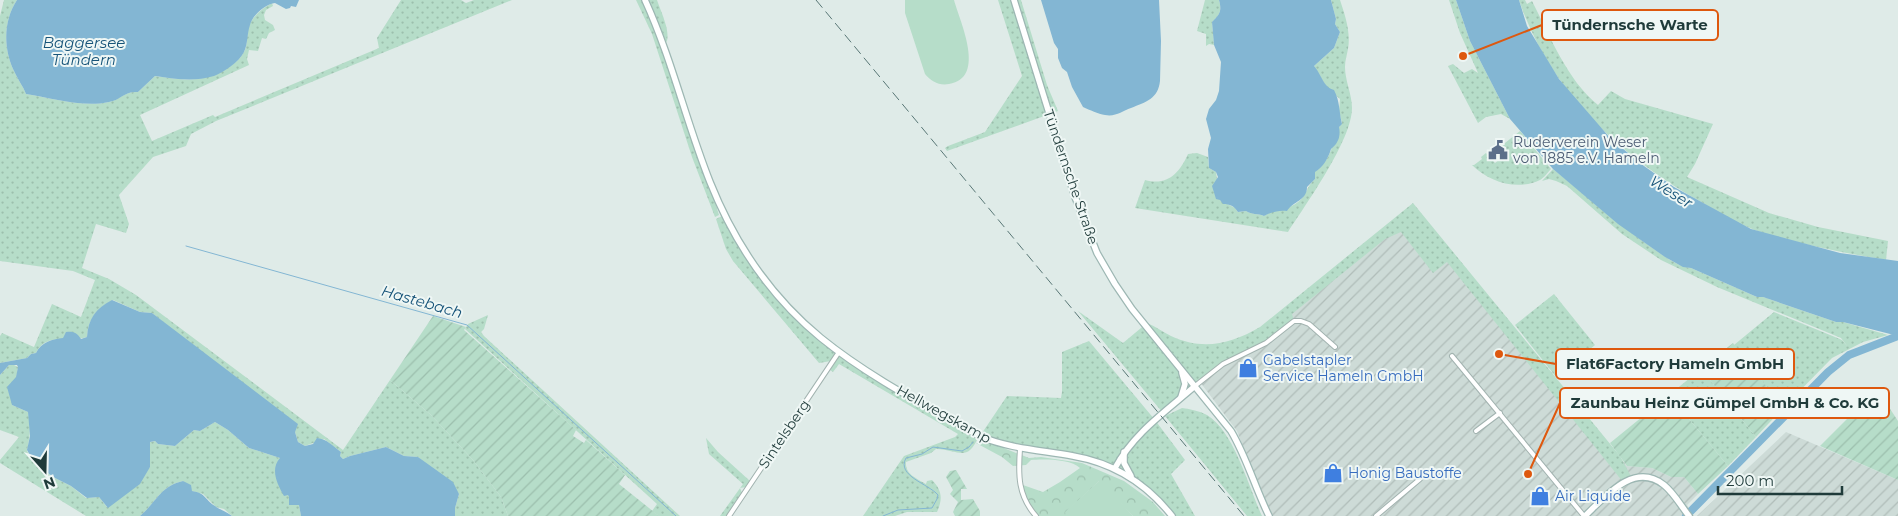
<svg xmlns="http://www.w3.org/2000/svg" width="1898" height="516" viewBox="0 0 1898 516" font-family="Montserrat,sans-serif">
  <defs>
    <pattern id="industrial-furrows" width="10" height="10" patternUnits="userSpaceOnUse" patternTransform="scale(1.25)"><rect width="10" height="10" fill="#cddbd7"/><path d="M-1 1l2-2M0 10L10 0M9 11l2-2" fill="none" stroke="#b0bdb9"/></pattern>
    <pattern id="grass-dots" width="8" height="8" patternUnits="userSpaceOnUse" patternTransform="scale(1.25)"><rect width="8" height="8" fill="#b6ddc9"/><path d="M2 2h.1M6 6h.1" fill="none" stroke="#9cbfad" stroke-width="1.8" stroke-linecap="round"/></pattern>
    <pattern id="forest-crowns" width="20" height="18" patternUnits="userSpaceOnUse" patternTransform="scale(1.25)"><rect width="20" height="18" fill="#b6ddc9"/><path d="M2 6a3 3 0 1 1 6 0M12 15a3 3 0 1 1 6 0" fill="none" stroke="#9cbfad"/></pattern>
    <pattern id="garden-furrows" width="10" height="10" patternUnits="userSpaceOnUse" patternTransform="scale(1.25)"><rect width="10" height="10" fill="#b6ddc9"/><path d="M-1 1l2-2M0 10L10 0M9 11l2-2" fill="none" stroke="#9cbfad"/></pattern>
  </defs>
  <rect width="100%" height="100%" fill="#dfebe8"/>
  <g fill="url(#industrial-furrows)">
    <polygon points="1413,210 1627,466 1652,468 1671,477 1684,477 1698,494 1687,505 1694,516 1273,516 1263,499 1237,431 1197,378"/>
    <polygon points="1786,432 1898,480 1898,516 1697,516"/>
  </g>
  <g fill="url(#grass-dots)">
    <path d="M4,0H17C3,21 3,50 15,73C18,80 23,86 26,94C50,98 85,108 109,102C120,100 124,91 138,92L155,76C185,80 202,84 229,67C235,63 242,57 245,50C248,42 246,32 250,24C253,16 264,7 272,3L273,6L266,10L264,15L265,20L273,25L275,30L269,33L266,39L262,38L258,51L249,50L247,59L249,65L140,115L152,141L213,115L215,117L379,48L377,38L401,0H461L466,3L474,0H512L216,121L191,134L186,146L153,157L119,195L129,224L126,233L96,224L82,268L109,279L136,295L343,450L390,380L431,415L473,460L501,497L508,516H455V508L459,494L418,457L404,456L386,447L350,456L343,459L340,456L341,452L324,439L305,446L298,442L295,432L152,313L140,312L113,300C97,308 88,319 87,337C70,343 47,331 36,353L31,354L27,358L0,363V336L2,333L34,347L52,304L81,317L95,280L73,271L0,261V16Z"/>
    <polygon points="636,0 645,0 676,80 719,215 715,217 692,157 652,34"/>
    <path d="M649,0H657C661,12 670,30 667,41L666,42Z"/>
    <polygon points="998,0 1021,0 1047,85 1058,111 947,151 945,148 948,146 985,132 1022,76"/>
    <path d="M1205,0H1219C1222,11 1220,15 1212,22L1214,45L1209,44L1206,46V34L1197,31Z"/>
    <path d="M1331,0H1340C1345,15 1351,32 1348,49C1347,55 1345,60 1345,67C1345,81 1352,94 1352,108C1352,140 1306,204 1288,232L1135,208L1145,180C1167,186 1179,174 1188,154L1197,153L1208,157L1209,168L1216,172L1220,200L1235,208L1238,212L1246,211C1252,215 1257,213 1264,216C1274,209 1288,210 1298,202C1306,197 1307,185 1315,179V171C1330,163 1333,142 1339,127L1342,123L1339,111L1340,99L1327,88L1314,66L1334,48L1340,32L1335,24L1336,19Z"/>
    <polygon points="1449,0 1456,0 1470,41 1510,119 1501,114 1486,117 1478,123 1448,66 1453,64 1464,73 1472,69 1478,73 1460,33"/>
    <path d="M1519,0H1525L1527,4L1532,1C1550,36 1567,80 1598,105L1611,91L1625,99L1713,124L1695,164L1687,177L1769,213L1818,227L1888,241L1886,260C1851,254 1817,248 1782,238C1772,235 1760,233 1750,228C1733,222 1718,212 1703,203C1621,158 1549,90 1519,0Z"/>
    <path d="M1520,131L1551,169C1548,172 1544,178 1540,180C1517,191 1489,182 1472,165H1474L1482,159L1481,157L1486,153L1495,163L1505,155L1500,147Z"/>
    <path d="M1553,169C1583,193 1612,219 1644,242C1659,252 1673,265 1691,268L1757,297H1763L1836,322H1843L1888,335L1863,342L1832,358L1783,408L1734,345L1774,312L1835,337L1842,340L1848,347L1841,338L1717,287L1661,260L1622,234L1567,186L1556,181L1549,179L1542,181Z"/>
    <path d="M1413,203L1620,456L1632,478L1623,482L1447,262L1433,273L1401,232L1385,239L1292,314L1294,321L1265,343L1223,363L1163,413L1078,311L1123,343L1147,323C1155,326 1163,332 1171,336C1203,351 1231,344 1260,327Z"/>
    <path d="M724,215L742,247L792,311L839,352L979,436C967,463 960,450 936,449L931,453L906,462C905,474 916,478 926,484L927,481L932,480C942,490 943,499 937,512H907L895,516H863L904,456L955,437L958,434L839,364L833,372L830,370L836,358L831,361L819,363L733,261L726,249L716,219Z"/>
    <polygon points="1554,294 1595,345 1556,377 1515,325"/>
    <polygon points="488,315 484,329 481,332 484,336 680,516 659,516 652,511 657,504 465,329 468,324"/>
    <polygon points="1089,341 1155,420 1185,460 1171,474 1195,516 1172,516 1145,487 1093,459 1020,449 980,436 1007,396 1061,398 1062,392 1062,352"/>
    <path d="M12,364L18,367L12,405L28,412C31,426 30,437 27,451L35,464L55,478L71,486L86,498L99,497L107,507L150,467V442L155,441L158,444L175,446L194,430L200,431L215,422L228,430L249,448L280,458L289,497V501L299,505L301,516H232L224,509L216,507L203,494L192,491L183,481C160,486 156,503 140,516H86L0,463V460L19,437L0,430V375L9,365Z"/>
    <polygon points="1701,369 1756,437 1728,466 1669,395"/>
    <path d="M1182,408C1191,409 1199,411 1207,415C1234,431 1249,488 1262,516H1247L1165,416Z"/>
    <polygon points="706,438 718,452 750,481 746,487 740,488 742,493 727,516 720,516 743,484 709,454"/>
  </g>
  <path fill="url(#forest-crowns)" d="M976,443H991L1029,458L1041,457L1082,463L1124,481L1153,502L1165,516H1133L1099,481L1066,512V516H1036L1030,510L1020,484L1043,492L1060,482L1080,468C1071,459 1044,459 1031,460L1026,465L1013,466L1002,457Z"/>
  <g fill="url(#garden-furrows)">
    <polygon points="433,316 466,327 464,330 576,430 573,436 584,443 586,440 625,475 619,484 659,516 508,516 501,497 473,460 431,415 390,380"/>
    <polygon points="1733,343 1783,408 1756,437 1701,369"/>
    <polygon points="1877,389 1898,421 1898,480 1820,446"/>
    <polygon points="1669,395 1728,466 1698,494 1684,477 1671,477 1652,468 1627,466 1610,443"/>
    <polygon points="956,470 967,489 961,489 961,500 973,499 980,511 980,516 955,516 953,512 958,502 950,494 953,490 946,477 950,471"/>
  </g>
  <g fill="#b6ddc9">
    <path d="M905,0H954C960,22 987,78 949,84C939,86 931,81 925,74L905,13Z"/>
    <polygon points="1100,480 1133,516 1066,516 1065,512"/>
  </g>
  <g fill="#83b6d3">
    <path d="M17,0H299L296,7L291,6L290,8L286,9L275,3C265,4 252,16 250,25C247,33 248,44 244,52C239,62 224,72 214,76C194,82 176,79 155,76L138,92C124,91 121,100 109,102C84,108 51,98 26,94C23,86 18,80 15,73C3,50 3,21 17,0Z"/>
    <path d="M1041,0H1159L1161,41L1160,81C1158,99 1146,102 1131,108C1122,111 1116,117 1105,115C1098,114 1090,110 1083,107L1072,87L1067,72L1062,68L1058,58V49L1054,43Z"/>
    <path d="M1219,0H1331L1336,19L1335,24L1340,32L1334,48L1314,66C1322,75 1323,87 1334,90C1340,101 1339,112 1342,124L1339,127C1341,136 1338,144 1331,149C1328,159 1323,167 1315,172V179L1307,187C1307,201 1293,201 1287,211C1279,210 1271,212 1264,216C1257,213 1252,215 1246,211L1238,212C1234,206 1230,204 1223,204L1220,200L1216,199L1212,186L1218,177L1216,172L1209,168L1208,149L1211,138L1206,119L1209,109L1216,100L1219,91L1221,62L1214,45L1212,22C1220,14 1222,11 1219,0Z"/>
    <polygon points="1456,0 1519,0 1527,26 1559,79 1611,139 1644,166 1674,187 1751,229 1840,253 1898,261 1898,336 1843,322 1836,322 1763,297 1757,297 1691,268 1683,267 1665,257 1618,224 1553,169 1510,119 1470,41"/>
    <path d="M112,300L140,312L152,313L298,424L295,432L298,442L305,446L313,444L317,438C327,439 333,446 341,452L340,456L343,459L350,456L386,447L404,456L418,457L453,482L459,494L455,508V516H301L299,505H289V497L288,495L284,496C277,484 270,469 280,458L249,448L228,430L215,422L200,431L194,430L175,446L158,444L155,441L150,442V467L140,484L108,508L99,497L87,498L71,486L55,478L35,464L27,450L30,436L28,412L12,405L7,387L16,377L18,367L17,365H9L0,375V363L27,358L31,354L36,353C41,342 53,339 63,338L66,332C74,331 77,333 81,339L87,337C88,319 96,308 112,300Z"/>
    <path d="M183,481L191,485L192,491C206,493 204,499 215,506C220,510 226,511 232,516H140C156,503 160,486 183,481Z"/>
  </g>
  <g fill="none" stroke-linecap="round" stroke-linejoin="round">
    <g stroke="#83b6d3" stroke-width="1">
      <polyline points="186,246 467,325 676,516"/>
      <path d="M883,516L898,510L932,508L937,499L938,495C929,484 896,476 906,458L922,454L933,447L962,451L969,447L973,442"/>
    </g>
    <polyline stroke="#83b6d3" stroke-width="8" points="1686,516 1828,372 1849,355 1898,336"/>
    <defs>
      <g id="street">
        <polyline points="1452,356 1584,516"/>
        <polyline points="1195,386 1223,364 1266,343 1294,321 1301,321 1309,324 1335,347"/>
        <polyline points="1476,431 1500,413"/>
        <path d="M1020,449C1018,475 1018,496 1036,516"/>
        <polyline points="729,516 839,352"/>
        <polyline points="1376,516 1420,479"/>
      </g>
      <g id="secondary">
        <path d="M645,0C672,59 686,122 710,182C734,242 771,297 821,338C869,377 926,406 979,436C1011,449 1040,450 1073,456C1114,463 1146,483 1172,516"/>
        <path d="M1014,0L1075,197L1097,253L1115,284L1132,309L1231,431C1247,458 1255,488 1269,516"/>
        <polyline points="1181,397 1185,384 1182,373"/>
        <polyline points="1124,452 1124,463 1131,476"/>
        <path d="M1115,468C1134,433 1165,412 1195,386"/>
        <path d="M1585,516C1605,497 1634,461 1664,485C1674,493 1681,506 1689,516"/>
      </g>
    </defs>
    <use href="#street" stroke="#a2b3b0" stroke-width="6"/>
    <use href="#secondary" stroke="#9db7b3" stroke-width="8"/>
    <use href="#street" stroke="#fff" stroke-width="4"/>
    <use href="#secondary" stroke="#fff" stroke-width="5.5"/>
    <polyline stroke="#597776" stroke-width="1" stroke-dasharray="10 5" stroke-linecap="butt" points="816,0 1244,516"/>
  </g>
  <defs>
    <symbol id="civic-bare" viewBox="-9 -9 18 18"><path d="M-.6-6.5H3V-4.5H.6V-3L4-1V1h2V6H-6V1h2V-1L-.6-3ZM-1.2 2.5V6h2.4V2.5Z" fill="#5c6f8a" stroke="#eff7f5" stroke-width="2.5" paint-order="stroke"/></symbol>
    <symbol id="shop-bare" viewBox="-9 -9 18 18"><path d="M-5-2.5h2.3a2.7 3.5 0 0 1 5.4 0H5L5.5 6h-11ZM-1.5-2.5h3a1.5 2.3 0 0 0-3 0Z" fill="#3f7fe0" stroke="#eff7f5" stroke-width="2.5" paint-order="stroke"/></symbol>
  </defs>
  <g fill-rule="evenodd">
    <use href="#civic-bare" x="1484" y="136" width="28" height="28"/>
    <use href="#shop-bare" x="1234" y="354" width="28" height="28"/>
    <use href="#shop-bare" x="1319" y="459" width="28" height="28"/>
    <use href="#shop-bare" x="1526" y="482" width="28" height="28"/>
  </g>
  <g text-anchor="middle" stroke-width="4" stroke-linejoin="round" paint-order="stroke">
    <g font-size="14" fill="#4e5e75" stroke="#eff7f5" text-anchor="start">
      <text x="1513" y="147">Ruderverein Weser<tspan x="1513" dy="16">von 1885 e.V. Hameln</tspan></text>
    </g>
    <g font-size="14" fill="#1f3b3a" stroke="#eff7f5">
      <text transform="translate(1071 177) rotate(71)" y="5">Tündernsche Straße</text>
      <text transform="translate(944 414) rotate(29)" y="5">Hellwegskamp</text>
      <text transform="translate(784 434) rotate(-56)" y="5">Sintelsberg</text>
    </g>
    <g font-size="14" fill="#366cbe" stroke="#eff7f5" text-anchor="start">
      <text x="1263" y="365">Gabelstapler<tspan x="1263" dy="16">Service Hameln GmbH</tspan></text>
      <text x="1348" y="478">Honig Baustoffe</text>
      <text x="1555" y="501">Air Liquide</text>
    </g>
    <g font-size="15" font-style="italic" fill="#175479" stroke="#eff7f5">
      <text x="84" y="48">Baggersee<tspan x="84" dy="17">Tündern</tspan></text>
      <text transform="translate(1671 192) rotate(32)" y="5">Weser</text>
      <text transform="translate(422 302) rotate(16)" y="5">Hastebach</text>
    </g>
  </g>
  <path fill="none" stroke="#de580e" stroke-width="2" d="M1463 56L1542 25M1499 354L1556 364M1528 474L1560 403"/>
  <g fill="#de580e" stroke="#eff7f5" stroke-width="2">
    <circle cx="1463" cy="56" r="5"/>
    <circle cx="1499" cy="354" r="5"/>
    <circle cx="1528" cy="474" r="5"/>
  </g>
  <g fill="#eff7f5" stroke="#de580e" stroke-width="2">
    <rect x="1542" y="10" width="176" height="30" rx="5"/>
    <rect x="1556" y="349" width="238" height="30" rx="5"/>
    <rect x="1560" y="388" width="329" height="30" rx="5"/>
  </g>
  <g font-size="15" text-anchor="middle" font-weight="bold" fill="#1f3b3a">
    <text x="1630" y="30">Tündernsche Warte</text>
    <text x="1675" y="369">Flat6Factory Hameln GmbH</text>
    <text x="1725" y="408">Zaunbau Heinz Gümpel GmbH &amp; Co. KG</text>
  </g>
  <g transform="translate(45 471) rotate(160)" stroke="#eff7f5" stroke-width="4" paint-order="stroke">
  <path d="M0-4L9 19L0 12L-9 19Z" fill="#1f3b3a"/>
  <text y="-8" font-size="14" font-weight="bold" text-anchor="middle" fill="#1f3b3a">N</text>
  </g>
  <path d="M1718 486v8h124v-8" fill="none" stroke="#1f3b3a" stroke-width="2.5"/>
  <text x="1726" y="486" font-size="15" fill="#1f3b3a" stroke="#eff7f5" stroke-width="4" paint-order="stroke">200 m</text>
</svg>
